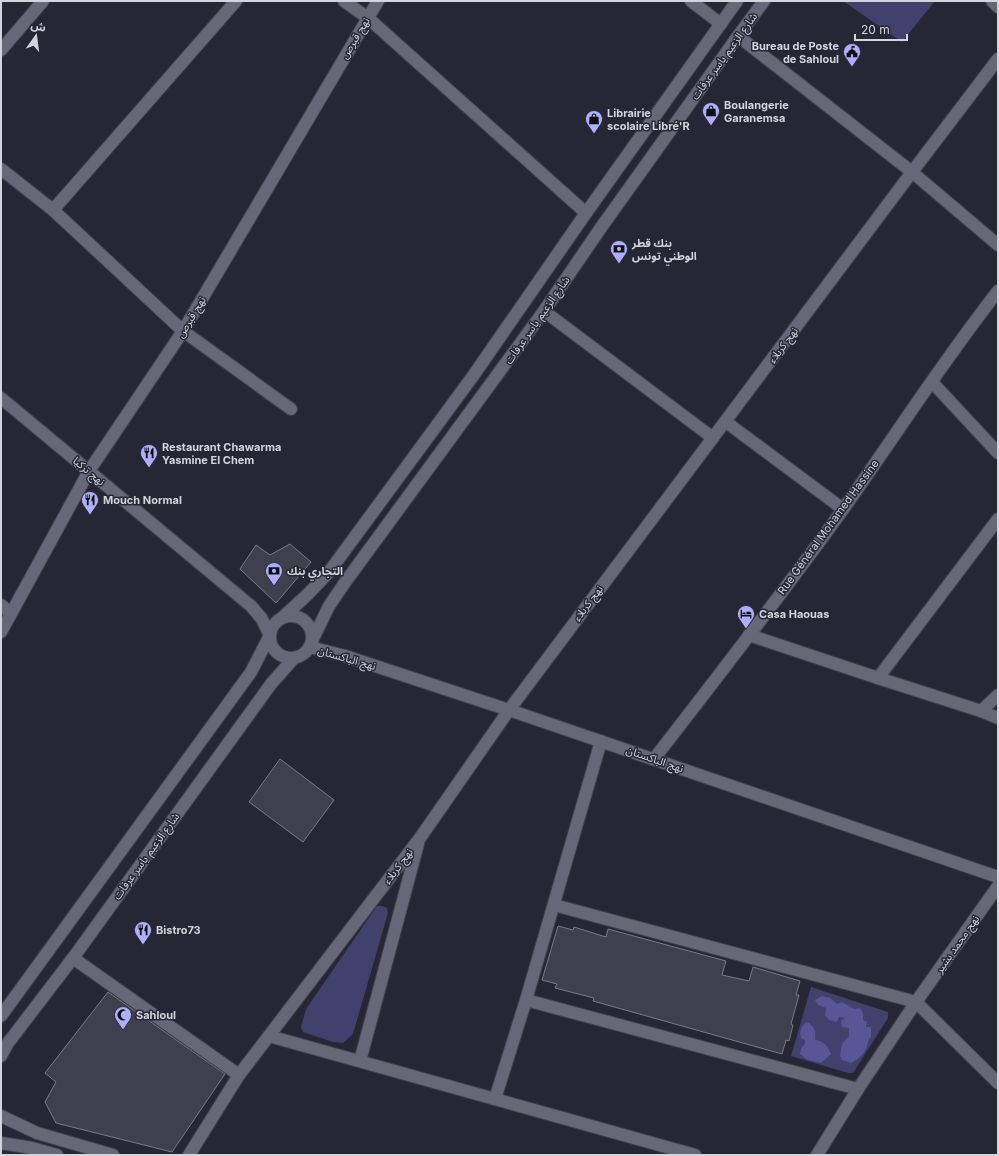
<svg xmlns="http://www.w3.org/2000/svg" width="999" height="1156" viewBox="0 0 999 1156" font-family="Inter,'Noto Sans Arabic',sans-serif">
  <rect width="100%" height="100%" fill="#262634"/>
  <g fill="#42406c">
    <polygon points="843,1 935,1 902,42"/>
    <polygon points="377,906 382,906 387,908 388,913 353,1034 343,1043 333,1042 303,1032 301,1027 306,1009"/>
    <polygon points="811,987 888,1012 888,1018 853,1073 848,1073 791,1056"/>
  </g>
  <g fill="#595697">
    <path d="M822,996L830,998L837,1004L842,1002L854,1009L860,1008L863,1013V1020L867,1022L866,1027H871V1037C867,1041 868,1045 866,1049C862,1056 857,1060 851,1063L842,1060L840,1056L842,1044L849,1036V1028L842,1027L841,1021L845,1018L839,1017L837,1022L829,1020L825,1015L826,1008L818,1005L815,1000Z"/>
    <path d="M807,1022C815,1027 816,1031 815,1040C825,1041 827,1046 831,1054L821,1063L806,1059L800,1054L801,1049L805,1043V1040L801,1038C799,1032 801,1026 807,1022Z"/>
  </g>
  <g fill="#3f3f4d" stroke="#7a7a8a">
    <polygon points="290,544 311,562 276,603 240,569 256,545 270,555"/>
    <polygon points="280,759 334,800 303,842 249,802"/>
    <polygon points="558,926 573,930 574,927 606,937 608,929 726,961 722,975 749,981 753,967 800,981 796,995 799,995 791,1024 793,1025 789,1041 786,1040 782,1054 593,1001 594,998 555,988 557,984 542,980"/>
    <polygon points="108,992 225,1074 172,1152 56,1123 45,1102 56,1082 45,1073"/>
  </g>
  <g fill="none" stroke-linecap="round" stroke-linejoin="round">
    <defs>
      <g id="street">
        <polyline points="344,1 368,18 586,213"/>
        <polyline points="691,1 721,24"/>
        <polyline points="738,36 912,172 998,245"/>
        <polyline points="1,50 43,1"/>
        <polyline points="1,169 53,210 183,331 291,409"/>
        <polyline points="53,210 236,1"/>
        <polyline points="544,311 713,438"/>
        <polyline points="932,382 998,453"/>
        <polyline points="726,422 843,509"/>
        <polyline points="1,605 11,613"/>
        <polyline points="1,632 89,471 183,331 378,1"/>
        <polyline points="749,635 878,678 981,711 998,718"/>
        <polyline points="310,647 345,656 509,710 998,877"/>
        <polyline points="878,678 998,519"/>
        <polyline points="981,711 998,695"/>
        <path d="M654,759C718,676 783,593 844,508C895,436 943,361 998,291"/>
        <polyline points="554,905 916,1002 998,1083"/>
        <polyline points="73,958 239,1075"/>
        <polyline points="526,1000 858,1089"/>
        <polyline points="269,1036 695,1155"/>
        <polyline points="360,1061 418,844"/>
        <polyline points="495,1099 526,1000 601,741"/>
        <polyline points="1,1116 37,1133 113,1155"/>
        <polyline points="1,1143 32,1148 57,1155"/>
        <polyline points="189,1155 239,1075 420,838 509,710 912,172 998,59"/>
        <polyline points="817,1155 858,1089 916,1002 998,886"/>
      </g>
      <g id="secondary">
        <polyline points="992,1 998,7"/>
        <polyline points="1,398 251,606 262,619 269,634"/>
        <circle cx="291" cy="637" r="21"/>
        <polyline points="282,618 308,594 329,572 473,376 586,213 737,1"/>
        <polyline points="312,641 329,606 346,581 544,311 600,229 738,36 764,1"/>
        <polyline points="1,1016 251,672 269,637"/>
        <polyline points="1,1056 8,1043 73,958 271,684 294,658"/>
      </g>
    </defs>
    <use href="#street" stroke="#42424d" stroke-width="14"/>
    <use href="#secondary" stroke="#42424d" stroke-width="14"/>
    <use href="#street" stroke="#676777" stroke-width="12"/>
    <use href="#secondary" stroke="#676777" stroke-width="12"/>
  </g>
  <defs>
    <symbol id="civic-pin" viewBox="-11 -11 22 30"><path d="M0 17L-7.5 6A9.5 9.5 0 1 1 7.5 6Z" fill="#afaefa" stroke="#262634"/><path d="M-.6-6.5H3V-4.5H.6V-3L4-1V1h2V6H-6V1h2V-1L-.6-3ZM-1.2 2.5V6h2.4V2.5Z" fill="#111"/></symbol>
    <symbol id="shop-pin" viewBox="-11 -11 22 30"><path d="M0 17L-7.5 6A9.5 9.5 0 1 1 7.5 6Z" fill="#afaefa" stroke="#262634"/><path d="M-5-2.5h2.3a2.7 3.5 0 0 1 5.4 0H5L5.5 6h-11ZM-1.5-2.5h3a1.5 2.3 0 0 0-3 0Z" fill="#111"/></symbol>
    <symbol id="bank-pin" viewBox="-11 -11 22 30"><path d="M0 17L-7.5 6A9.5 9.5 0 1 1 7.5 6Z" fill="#afaefa" stroke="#262634"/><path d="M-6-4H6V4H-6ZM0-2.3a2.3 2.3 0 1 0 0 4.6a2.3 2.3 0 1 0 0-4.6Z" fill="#111"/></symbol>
    <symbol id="restaurant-pin" viewBox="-11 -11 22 30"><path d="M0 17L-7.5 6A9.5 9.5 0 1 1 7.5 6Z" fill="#afaefa" stroke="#262634"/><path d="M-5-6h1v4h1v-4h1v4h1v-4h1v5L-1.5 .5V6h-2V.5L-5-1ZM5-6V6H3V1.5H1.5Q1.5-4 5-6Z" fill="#111"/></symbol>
    <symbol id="hotel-pin" viewBox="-11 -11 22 30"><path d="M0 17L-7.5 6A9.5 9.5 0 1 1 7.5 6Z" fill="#afaefa" stroke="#262634"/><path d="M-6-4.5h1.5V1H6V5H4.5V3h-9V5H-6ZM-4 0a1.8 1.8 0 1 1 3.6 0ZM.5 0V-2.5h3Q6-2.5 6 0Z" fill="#111"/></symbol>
    <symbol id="mosque-pin" viewBox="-11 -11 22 30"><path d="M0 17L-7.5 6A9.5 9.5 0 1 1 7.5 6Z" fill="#afaefa" stroke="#262634"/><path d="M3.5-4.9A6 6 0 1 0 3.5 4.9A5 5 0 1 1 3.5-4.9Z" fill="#111"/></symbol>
  </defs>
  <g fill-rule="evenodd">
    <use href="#civic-pin" x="842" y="42" width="20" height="27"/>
    <use href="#shop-pin" x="701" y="101" width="20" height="27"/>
    <use href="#shop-pin" x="584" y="109" width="20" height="27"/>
    <use href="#bank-pin" x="609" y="239" width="20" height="27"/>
    <use href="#restaurant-pin" x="139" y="443" width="20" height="27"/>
    <use href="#restaurant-pin" x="80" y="490" width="20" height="27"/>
    <use href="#bank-pin" x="264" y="561" width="20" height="27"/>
    <use href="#hotel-pin" x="736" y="604" width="20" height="27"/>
    <use href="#restaurant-pin" x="133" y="920" width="20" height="27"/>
    <use href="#mosque-pin" x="113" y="1005" width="20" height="27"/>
  </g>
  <g text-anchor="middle" stroke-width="3" stroke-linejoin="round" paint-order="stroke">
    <g font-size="11" fill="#d3d4dd" stroke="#262634">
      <text transform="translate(355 38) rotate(-59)" y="4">نهج قبرص</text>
      <text transform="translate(724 56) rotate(-54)" y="4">شارع الزعيم ياسر عرفات</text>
      <text transform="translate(191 317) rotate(-59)" y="4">نهج قبرص</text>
      <text transform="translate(537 320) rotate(-55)" y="4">شارع الزعيم ياسر عرفات</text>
      <text transform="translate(783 345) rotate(-53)" y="4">نهج كربلاء</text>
      <text transform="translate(89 471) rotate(40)" y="4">نهج تركيا</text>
      <text transform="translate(828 527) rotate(-54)" y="4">Rue Général Mohamed Hassine</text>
      <text transform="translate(588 603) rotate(-53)" y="4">نهج كربلاء</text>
      <text transform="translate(347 658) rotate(16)" y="4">نهج الباكستان</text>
      <text transform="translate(655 759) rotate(19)" y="4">نهج الباكستان</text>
      <text transform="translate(146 856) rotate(-54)" y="4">شارع الزعيم ياسر عرفات</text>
      <text transform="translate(398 866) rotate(-53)" y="4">نهج كربلاء</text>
      <text transform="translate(957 944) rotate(-55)" y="4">نهج محمد بشير</text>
    </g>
    <g font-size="11" font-weight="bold" fill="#d3d4dd" stroke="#262634" text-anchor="start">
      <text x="839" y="50" text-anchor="end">Bureau de Poste<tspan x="839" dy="13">de Sahloul</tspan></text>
      <text x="724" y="109">Boulangerie<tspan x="724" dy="13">Garanemsa</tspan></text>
      <text x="607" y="117">Librairie<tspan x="607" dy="13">scolaire Libré'R</tspan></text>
      <text x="632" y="247">بنك قطر<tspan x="632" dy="13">الوطني تونس</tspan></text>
      <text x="162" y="451">Restaurant Chawarma<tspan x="162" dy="13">Yasmine El Chem</tspan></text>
      <text x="103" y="504">Mouch Normal</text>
      <text x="287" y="575">التجاري بنك</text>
      <text x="759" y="618">Casa Haouas</text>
      <text x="156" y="934">Bistro73</text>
      <text x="136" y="1019">Sahloul</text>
    </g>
  </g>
  <rect width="999" height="1156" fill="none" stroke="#d3d4dd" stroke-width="4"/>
  <g transform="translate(36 36) rotate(14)" stroke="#262634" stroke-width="3" paint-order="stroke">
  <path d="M0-3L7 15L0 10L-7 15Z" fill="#d3d4dd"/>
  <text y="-6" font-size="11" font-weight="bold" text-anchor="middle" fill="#d3d4dd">ش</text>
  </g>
  <path d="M855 34v6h52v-6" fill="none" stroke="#d3d4dd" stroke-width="2"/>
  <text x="861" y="34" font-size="12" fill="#d3d4dd" stroke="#262634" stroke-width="3" paint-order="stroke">20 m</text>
</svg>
